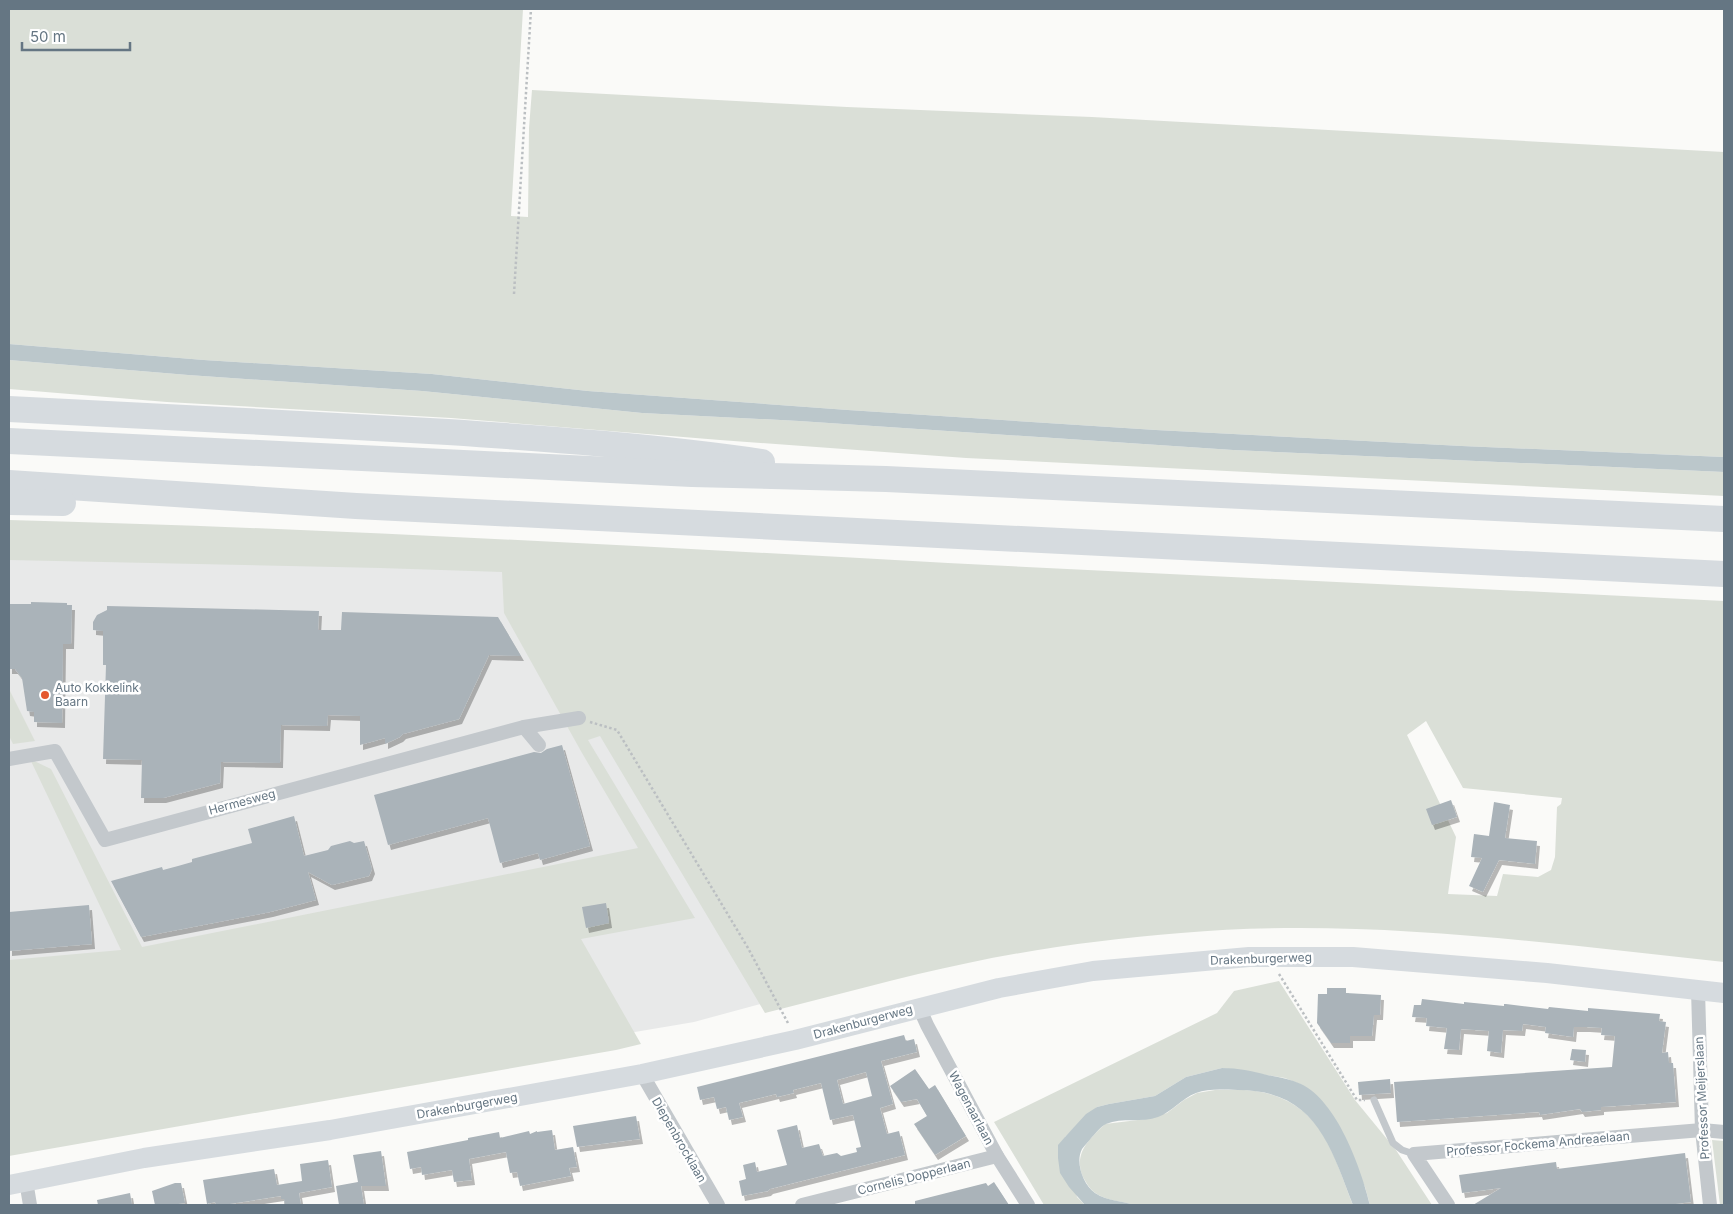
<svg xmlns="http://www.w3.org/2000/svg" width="1733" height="1214" viewBox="0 0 1733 1214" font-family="Inter,sans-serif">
  <defs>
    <filter id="shadow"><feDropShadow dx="3" dy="5" stdDeviation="0" flood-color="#0004"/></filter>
  </defs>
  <rect width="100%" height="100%" fill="#fafaf8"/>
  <polygon fill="#e8e9e9" points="9,543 532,566 782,998 694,1022 9,1138"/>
  <g fill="#dadfd7" fill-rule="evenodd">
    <polygon points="9,9 523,9 511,216 528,217 529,128 532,90 847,107 1092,117 1724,152 1724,457 1462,446 1156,430 848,410 588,391 432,374 204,360 9,344"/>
    <polygon points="9,360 188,375 422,391 642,413 799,421 1233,450 1724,472 1724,496 966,458 720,440 451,418 167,402 9,389"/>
    <path d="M9,520C322,528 635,546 948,563C1207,576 1466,588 1724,601V962C1544,943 1362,917 1181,933C1109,939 1038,948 968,963C900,977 833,996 765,1013L600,736L588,740L695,918L581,939L641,1044L616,1050L9,1156V960L121,950L30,759L51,769L142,947L638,848L582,753L504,613L502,572L380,568L9,560ZM1426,721L1463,788L1562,798L1561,804L1557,807L1555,857L1551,870L1538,877L1503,874L1497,896L1448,894L1456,837L1407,735Z"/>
    <polygon points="9,689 35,741 13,744 9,736"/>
    <polygon points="1279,981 1355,1100 1396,1150 1432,1205 1370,1205 1365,1187 1326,1106 1302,1085 1285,1078 1222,1068 1186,1077 1155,1096 1109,1104 1097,1107 1065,1137 1077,1197 1085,1205 1044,1205 994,1122 1217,1013 1234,991"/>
    <path d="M1215,1090C1230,1090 1246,1089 1261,1092C1323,1105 1333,1154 1353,1205H1135C1122,1201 1105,1201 1094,1192C1089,1188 1086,1182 1083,1177C1073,1154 1089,1139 1105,1124L1146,1119L1167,1113L1184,1100L1197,1093Z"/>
    <polygon points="1712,1140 1724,1141 1724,1205 1720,1205"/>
  </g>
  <g fill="#bbc7cb">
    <polygon points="9,344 204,360 432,374 588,391 848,410 1156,430 1462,446 1724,457 1724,472 1233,450 799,421 642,413 422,391 188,375 9,360"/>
    <path d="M1222,1068C1238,1068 1252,1071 1267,1075C1279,1077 1290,1079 1301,1084C1337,1101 1361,1168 1370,1205H1353C1330,1145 1315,1090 1238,1090C1225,1090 1209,1088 1196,1093C1182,1098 1172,1112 1158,1117C1142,1123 1122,1117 1106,1124C1100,1127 1096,1133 1092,1137C1089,1141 1085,1145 1082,1149C1075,1162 1083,1185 1095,1193C1107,1201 1122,1201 1135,1205H1085L1069,1187L1060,1173L1058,1158V1145L1065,1137L1086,1114L1097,1107L1109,1104L1155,1096L1186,1077Z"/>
  </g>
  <g fill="#aab3b9" fill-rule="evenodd" filter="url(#shadow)">
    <polygon points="31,602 67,603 67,605 72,605 71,644 63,644 62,723 34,722 34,712 27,711 22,678 15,669 9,669 9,604 31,604"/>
    <polygon points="107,606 319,611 318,630 341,630 342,612 498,617 521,656 489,655 459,719 403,734 400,737 385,744 385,738 360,745 360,716 328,715 327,726 281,725 280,763 221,762 220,783 163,798 141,798 142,760 103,759 106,665 103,665 103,631 93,630 93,622 97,615 107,610"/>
    <polygon points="562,745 590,846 540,860 538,853 500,863 488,818 388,845 374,795 534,752 541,753 547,749"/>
    <polygon points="1451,800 1457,817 1432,825 1426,809"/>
    <polygon points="1494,802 1510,805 1505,838 1537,841 1535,864 1499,860 1483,892 1469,886 1482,858 1471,857 1474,834 1489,836"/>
    <polygon points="294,816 304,856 328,850 331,846 350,841 354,843 364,841 372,869 369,876 332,885 308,872 316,900 270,912 141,937 111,881 162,867 163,870 178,866 192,862 192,859 252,843 248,829"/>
    <polygon points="606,903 609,923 586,928 582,907"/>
    <polygon points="89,905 92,944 9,951 9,912"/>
    <polygon points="1327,988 1346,988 1346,993 1381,995 1380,1015 1374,1015 1372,1036 1350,1036 1350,1043 1331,1043 1317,1023 1318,994 1327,994"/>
    <polygon points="1422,999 1464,1004 1464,1002 1504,1006 1504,1004 1506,1004 1548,1009 1549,1007 1588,1011 1588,1008 1660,1014 1659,1021 1666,1022 1662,1053 1668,1052 1669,1063 1673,1063 1676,1102 1601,1107 1601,1110 1582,1112 1580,1109 1540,1115 1539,1112 1397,1122 1394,1082 1612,1067 1615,1036 1601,1035 1602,1028 1587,1027 1574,1027 1573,1037 1545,1033 1546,1027 1523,1024 1522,1031 1503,1030 1501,1053 1487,1051 1489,1031 1461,1029 1459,1050 1444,1049 1447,1028 1426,1026 1427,1018 1412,1017 1414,1005 1421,1005"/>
    <path d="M904,1035L906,1041L914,1039L917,1052L881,1061L893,1104L880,1108L887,1134L899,1131L905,1155L770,1189L768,1191L742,1196L739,1181L746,1179L743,1165L755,1162L757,1172L787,1165L777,1130L797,1125L802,1148L819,1144L823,1156L837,1153L841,1156L857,1152L856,1148L861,1147L853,1115L830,1120L821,1083L793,1090L794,1093L777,1097L776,1094L739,1103L743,1117L729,1120L726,1107L717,1109L714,1097L700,1100L697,1087ZM866,1072L872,1096L843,1104L837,1080Z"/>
    <polygon points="1572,1049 1586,1050 1585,1062 1570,1060"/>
    <polygon points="915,1069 929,1089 935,1085 966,1136 935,1155 914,1124 927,1116 917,1099 901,1102 890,1086"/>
    <polygon points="1390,1079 1391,1093 1359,1095 1358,1082"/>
    <polygon points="636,1116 640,1139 577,1147 573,1126"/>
    <polygon points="552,1130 555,1150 573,1147 577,1167 569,1168 571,1176 520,1186 517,1172 510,1173 506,1152 469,1159 472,1180 454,1182 452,1170 422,1175 421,1167 410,1169 407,1152 468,1140 468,1138 499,1132 500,1138 529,1131 530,1134 537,1131 537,1132"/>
    <polygon points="381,1151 386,1186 361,1186 364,1205 339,1205 336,1186 358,1182 353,1155"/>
    <polygon points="1685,1153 1691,1202 1668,1205 1473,1205 1501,1188 1462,1193 1459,1175 1556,1162 1557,1169"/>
    <polygon points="328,1160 332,1187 299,1193 301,1205 285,1205 284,1199 281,1199 281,1196 223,1205 216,1205 215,1202 207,1204 203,1180 274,1169 277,1185 302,1181 300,1164"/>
    <polygon points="994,1182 1009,1205 915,1205 915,1201 986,1183 988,1186"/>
    <polygon points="175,1183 181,1183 185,1203 171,1205 155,1205 152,1191"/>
    <polygon points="130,1193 132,1205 98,1205 97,1200"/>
  </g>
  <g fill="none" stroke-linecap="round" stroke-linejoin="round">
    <g stroke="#bbbfc2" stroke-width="2.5" stroke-dasharray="2.5 2.5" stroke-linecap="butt">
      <polyline points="514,294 531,9"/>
      <polyline points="590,722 617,730 748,948 789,1025"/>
      <polyline points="1279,974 1357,1100 1365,1100"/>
    </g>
    <polyline stroke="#c3c8cc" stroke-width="7" points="1374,1100 1393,1143 1402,1150 1414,1154"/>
    <g stroke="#c3c8cc" stroke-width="14">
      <polyline points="524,727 539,745"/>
      <polyline points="9,759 55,751 105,840 524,727 579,718"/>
      <polyline points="1698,990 1702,1130 1710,1205"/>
      <polyline points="919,1007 927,1025 997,1156 1028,1205"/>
      <polyline points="642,1074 718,1205"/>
      <polyline points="26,1181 30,1205"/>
      <polyline points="802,1205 997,1156"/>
      <polyline points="1448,1205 1414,1154 1702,1130 1724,1132"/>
    </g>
    <polyline stroke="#d6dbdf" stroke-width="20" points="9,1185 144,1158 330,1130 642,1074 795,1040 999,988 1093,971 1249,957 1353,957 1547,973 1724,993"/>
    <g stroke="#d6dbdf" stroke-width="26">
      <path d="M9,409C155,417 302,423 448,432C553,439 658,447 762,462"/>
      <polyline points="9,441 692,474 886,479 1724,519"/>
      <polyline points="9,483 356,506 1724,574"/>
      <polyline points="9,502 63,503"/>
    </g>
  </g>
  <circle fill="#e4572e" stroke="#fff" stroke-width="2" cx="45" cy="695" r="5"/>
  <g text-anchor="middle" stroke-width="5" stroke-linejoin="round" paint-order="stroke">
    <g font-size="12" fill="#657683" stroke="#fff" text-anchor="start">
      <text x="55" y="692">Auto Kokkelink<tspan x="55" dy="14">Baarn</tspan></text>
    </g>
    <g font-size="12" fill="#657683" stroke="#fff">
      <text transform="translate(242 802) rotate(-15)" y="4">Hermesweg</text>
      <text transform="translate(1261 959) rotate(-2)" y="4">Drakenburgerweg</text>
      <text transform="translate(863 1022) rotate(-15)" y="4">Drakenburgerweg</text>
      <text transform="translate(1702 1098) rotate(-93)" y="4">Professor Meijerslaan</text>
      <text transform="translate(467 1106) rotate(-10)" y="4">Drakenburgerweg</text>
      <text transform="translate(971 1108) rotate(62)" y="4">Wagenaarlaan</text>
      <text transform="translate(679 1140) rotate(60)" y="4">Diepenbrocklaan</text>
      <text transform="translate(1538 1144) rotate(-5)" y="4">Professor Fockema Andreaelaan</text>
      <text transform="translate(914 1177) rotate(-14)" y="4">Cornelis Dopperlaan</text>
    </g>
  </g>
  <rect width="1733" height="1214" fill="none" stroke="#657683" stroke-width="20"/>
  <path d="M22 42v8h108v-8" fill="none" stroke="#657683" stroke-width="2.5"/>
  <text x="30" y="42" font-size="15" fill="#657683" stroke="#ffffff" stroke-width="4" paint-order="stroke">50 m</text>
</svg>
